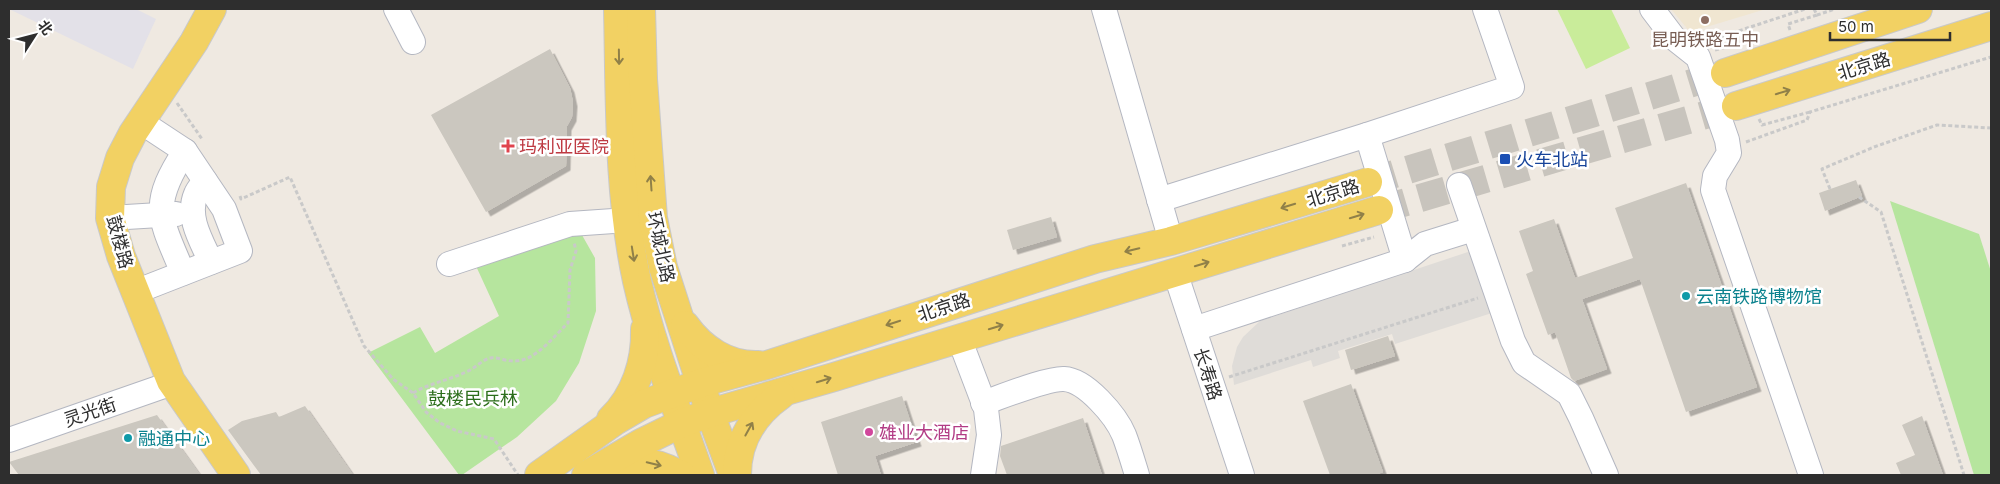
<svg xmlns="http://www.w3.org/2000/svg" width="2000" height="484" font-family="Inter,'Noto Sans SC',sans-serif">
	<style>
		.industrial { fill: #e3e1e8 }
		.education { fill: #f0e6d1 }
		.green { fill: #b6e59e }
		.pitch { fill: #c9ec9a }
		.plaza { fill: #dfdcd8 }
		.building { fill: #cbc7bf; filter: url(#shadow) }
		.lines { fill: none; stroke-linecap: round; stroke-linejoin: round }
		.major-tunnel { stroke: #c8c4bd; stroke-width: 28; stroke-dasharray: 28 14; stroke-linecap: butt }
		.minor-casing { stroke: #b4b7c1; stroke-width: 26 }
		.major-casing { stroke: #c9c9c9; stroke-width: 30 }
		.path { stroke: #c9c9c9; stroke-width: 3; stroke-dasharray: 4 2.5; stroke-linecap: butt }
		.minor { stroke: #fff; stroke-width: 24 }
		.major { stroke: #f2d163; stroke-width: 28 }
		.oneway { stroke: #908048 }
		.education-dot { fill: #8d6e63; stroke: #fff; stroke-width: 2 }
		.health-dot { fill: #e0444e; stroke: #fff; stroke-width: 2 }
		.transit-dot { fill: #1a4fb4; stroke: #fff; stroke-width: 2 }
		.culture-dot { fill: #0f9aa8; stroke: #fff; stroke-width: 2 }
		.hotel-dot { fill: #d1479c; stroke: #fff; stroke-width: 2 }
		.labels { text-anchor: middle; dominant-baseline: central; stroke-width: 5; stroke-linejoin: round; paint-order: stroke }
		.education-label { font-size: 18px; fill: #785e54; stroke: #fff }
		.street-label { font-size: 18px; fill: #2e2e2e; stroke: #fff }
		.health-label { font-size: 18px; fill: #be3a42; stroke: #fff; text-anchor: start }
		.transit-label { font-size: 18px; fill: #164399; stroke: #fff; text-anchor: start }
		.culture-label { font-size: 18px; fill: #0d838f; stroke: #fff; text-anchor: start }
		.park-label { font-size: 18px; fill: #2c6e1b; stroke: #fff }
		.hotel-label { font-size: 18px; fill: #b23c85; stroke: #fff; text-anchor: start }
	</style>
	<defs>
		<filter id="shadow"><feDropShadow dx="4.5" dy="4.5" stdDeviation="0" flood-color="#0004"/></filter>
	</defs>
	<rect width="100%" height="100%" fill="#efe9e1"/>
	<polygon class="industrial" points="9,9 136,9 156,19 133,69"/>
	<polygon class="education" points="1671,9 1766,9 1690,32"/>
	<g class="green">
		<polygon points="1890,201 1979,234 1991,272 1991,475 1974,475"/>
		<polygon points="578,228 595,258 596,311 579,363 556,401 517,437 462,475 459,475 368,353 420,327 435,353 499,316 476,266"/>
	</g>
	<polygon class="pitch" points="1557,9 1611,9 1630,48 1586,69"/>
	<polygon class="plaza" points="1474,250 1495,312 1395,344 1392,334 1338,351 1340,358 1313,367 1311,360 1234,385 1232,366 1237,347 1243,337 1260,321"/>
	<g class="building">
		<polygon points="550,49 570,88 573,102 572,117 567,126 566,166 486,212 431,115"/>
		<polygon points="1856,180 1862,196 1825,211 1819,193"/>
		<polygon points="1686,183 1757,387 1686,412 1640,279 1582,299 1607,369 1574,381 1571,378 1555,332 1548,335 1526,274 1533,271 1519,231 1554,219 1575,278 1633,258 1615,208"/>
		<polygon points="1051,217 1057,237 1013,250 1007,230"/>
		<polygon points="1388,336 1395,356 1351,370 1345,350"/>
		<polygon points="1351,384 1383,472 1375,475 1330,475 1303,401"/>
		<polygon points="902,396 917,442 875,456 881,475 838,475 821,422"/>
		<polygon points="305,406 353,475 261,475 228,430 242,421 276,412 279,417"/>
		<polygon points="157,415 200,475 19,475 9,462"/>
		<polygon points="1922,416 1943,475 1901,475 1896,463 1915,455 1902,425"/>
		<polygon points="1083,418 1102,475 1007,475 1000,456 1001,446"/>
	</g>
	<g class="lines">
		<g class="major-tunnel">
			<polyline points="1368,182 1725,73"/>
			<polyline points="1379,210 1736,106"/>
		</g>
		<g class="minor-casing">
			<g id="minor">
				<polyline points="396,9 413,42"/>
				<polyline points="1104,9 1171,241"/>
				<polyline points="1652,9 1674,38 1698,57 1727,140 1729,153 1715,176 1713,190 1811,475"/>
				<polyline points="1367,135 1405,260"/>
				<path d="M205,181C202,185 198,189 196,194C186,217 202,242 211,262"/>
				<polyline points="1459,185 1513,341 1524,363 1569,394 1581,418 1606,475"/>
				<polyline points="1159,200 1367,135 1512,87 1485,9"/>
				<polyline points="110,218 176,214"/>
				<polyline points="449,264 570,224 628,220"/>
				<polyline points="1175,272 1242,475"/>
				<path d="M183,273C160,218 149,206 185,151"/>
				<polyline points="135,292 240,251 224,209 185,151 141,122"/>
				<polyline points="1194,329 1405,260 1425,244 1473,229"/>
				<polyline points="959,338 986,409 989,435 983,475"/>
				<path d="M983,403C1001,397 1048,378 1064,379C1086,380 1116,416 1124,435C1129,448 1133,462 1137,475"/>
				<polyline points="9,440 161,387 171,381"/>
			</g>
		</g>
		<g class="major-casing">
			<g id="major">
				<polyline points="212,9 194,42 133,133 120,158 111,187 110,218 121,256 171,381 236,475"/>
				<path d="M618,9C620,97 618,194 637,281C652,348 678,411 700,475"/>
				<polyline points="641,9 643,79 653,218 663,267 710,413 733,475"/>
				<polyline points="1725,73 1918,9"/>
				<polyline points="1736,106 1991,26"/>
				<path d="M685,325C702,349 728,366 758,365"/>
				<path d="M611,419C635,396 646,362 645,329"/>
				<path d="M608,466C634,458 658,462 681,475"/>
				<polyline points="539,475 615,421 644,404 701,383 767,365 1095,259 1171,241 1368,182"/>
				<polyline points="586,475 641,443 682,423 710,413 834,377 1379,210"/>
				<path d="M737,475C737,441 754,414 781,395"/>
			</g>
		</g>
		<g class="path">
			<polyline points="1814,9 1817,15 1835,9"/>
			<polyline points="1790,30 1788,24 1817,15"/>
			<polyline points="1708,41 1805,9"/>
			<polyline points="1715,50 1745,42"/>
			<polyline points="177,103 202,139"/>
			<polyline points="1759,119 1762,125 1810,112"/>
			<polyline points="1746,142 1807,120 1810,112 1991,57"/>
			<polyline points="1830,189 1822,169 1874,147 1937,125 1991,128"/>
			<polyline points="240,196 241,199 290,177 364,346 393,379 413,393 426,412 440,423 457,431 494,439 518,475"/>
			<polyline points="1859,197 1881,212 1964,475"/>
			<polyline points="1342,246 1374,237"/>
			<polyline points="1229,377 1478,298"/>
			<path d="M413,393C432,382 451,380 470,370C476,367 484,359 490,358C497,357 506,361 513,361C535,362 553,337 568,323L570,270L576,251L574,242"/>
		</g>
		<use href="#minor" class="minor"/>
		<use href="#major" class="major"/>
	</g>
	<defs><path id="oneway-shaft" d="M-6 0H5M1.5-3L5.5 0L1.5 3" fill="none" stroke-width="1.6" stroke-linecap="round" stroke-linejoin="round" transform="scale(1.25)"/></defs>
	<g class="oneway">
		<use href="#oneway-shaft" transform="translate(619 57) rotate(89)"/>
		<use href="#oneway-shaft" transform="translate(1783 92) rotate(-17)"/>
		<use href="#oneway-shaft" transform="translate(651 183) rotate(-94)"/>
		<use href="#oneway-shaft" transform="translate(1288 206) rotate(163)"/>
		<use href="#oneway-shaft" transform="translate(1357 216) rotate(-17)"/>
		<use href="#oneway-shaft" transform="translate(1132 250) rotate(167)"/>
		<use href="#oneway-shaft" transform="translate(633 254) rotate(81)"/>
		<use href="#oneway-shaft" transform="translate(1202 264) rotate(-17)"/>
		<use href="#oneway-shaft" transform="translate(893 323) rotate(162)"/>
		<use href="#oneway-shaft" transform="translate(996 327) rotate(-17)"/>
		<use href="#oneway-shaft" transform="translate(824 380) rotate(-17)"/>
		<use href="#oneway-shaft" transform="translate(749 429) rotate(-61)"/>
		<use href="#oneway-shaft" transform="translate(654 464) rotate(14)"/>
	</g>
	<circle class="education-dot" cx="1705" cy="20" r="5"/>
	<path class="health-dot" d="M505.5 138.5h5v5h5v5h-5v5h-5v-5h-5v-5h5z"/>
	<rect class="transit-dot" x="1499" y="153" width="12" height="12" rx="2.5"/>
	<g class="culture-dot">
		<circle cx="1686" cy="296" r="5"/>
		<circle cx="128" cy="438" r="5"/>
	</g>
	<circle class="hotel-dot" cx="869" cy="432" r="5"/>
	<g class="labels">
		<g class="education-label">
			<text x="1705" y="39">昆明铁路五中</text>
		</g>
		<g class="street-label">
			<text transform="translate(1864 66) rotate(-17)">北京路</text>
			<text transform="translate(1333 193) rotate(-17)">北京路</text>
			<text transform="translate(120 242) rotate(75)">鼓楼路</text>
			<text transform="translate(661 247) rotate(78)">环城北路</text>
			<text transform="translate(944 307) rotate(-18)">北京路</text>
			<text transform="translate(1208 374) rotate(72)">长寿路</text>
			<text transform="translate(90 412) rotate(-19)">灵光街</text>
		</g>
		<g class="health-label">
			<text x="519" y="146">玛利亚医院</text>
		</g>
		<g class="transit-label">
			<text x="1516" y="159">火车北站</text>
		</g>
		<g class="culture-label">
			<text x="1696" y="296">云南铁路博物馆</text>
			<text x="138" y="438">融通中心</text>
		</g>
		<g class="park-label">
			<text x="473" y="398">鼓楼民兵林</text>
		</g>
		<g class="hotel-label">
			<text x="879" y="432">雄业大酒店</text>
		</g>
	</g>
	<rect width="2000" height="484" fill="none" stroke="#2e2e2e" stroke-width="20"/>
	<g transform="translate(35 35) rotate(54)" stroke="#ffffff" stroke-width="4" paint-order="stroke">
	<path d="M0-4L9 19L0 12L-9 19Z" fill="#2e2e2e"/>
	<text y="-8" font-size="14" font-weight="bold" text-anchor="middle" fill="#2e2e2e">北</text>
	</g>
	<path d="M1830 32v8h120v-8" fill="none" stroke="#2e2e2e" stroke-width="2.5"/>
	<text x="1838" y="32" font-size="15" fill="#2e2e2e" stroke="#ffffff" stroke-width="4" paint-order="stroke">50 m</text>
</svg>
